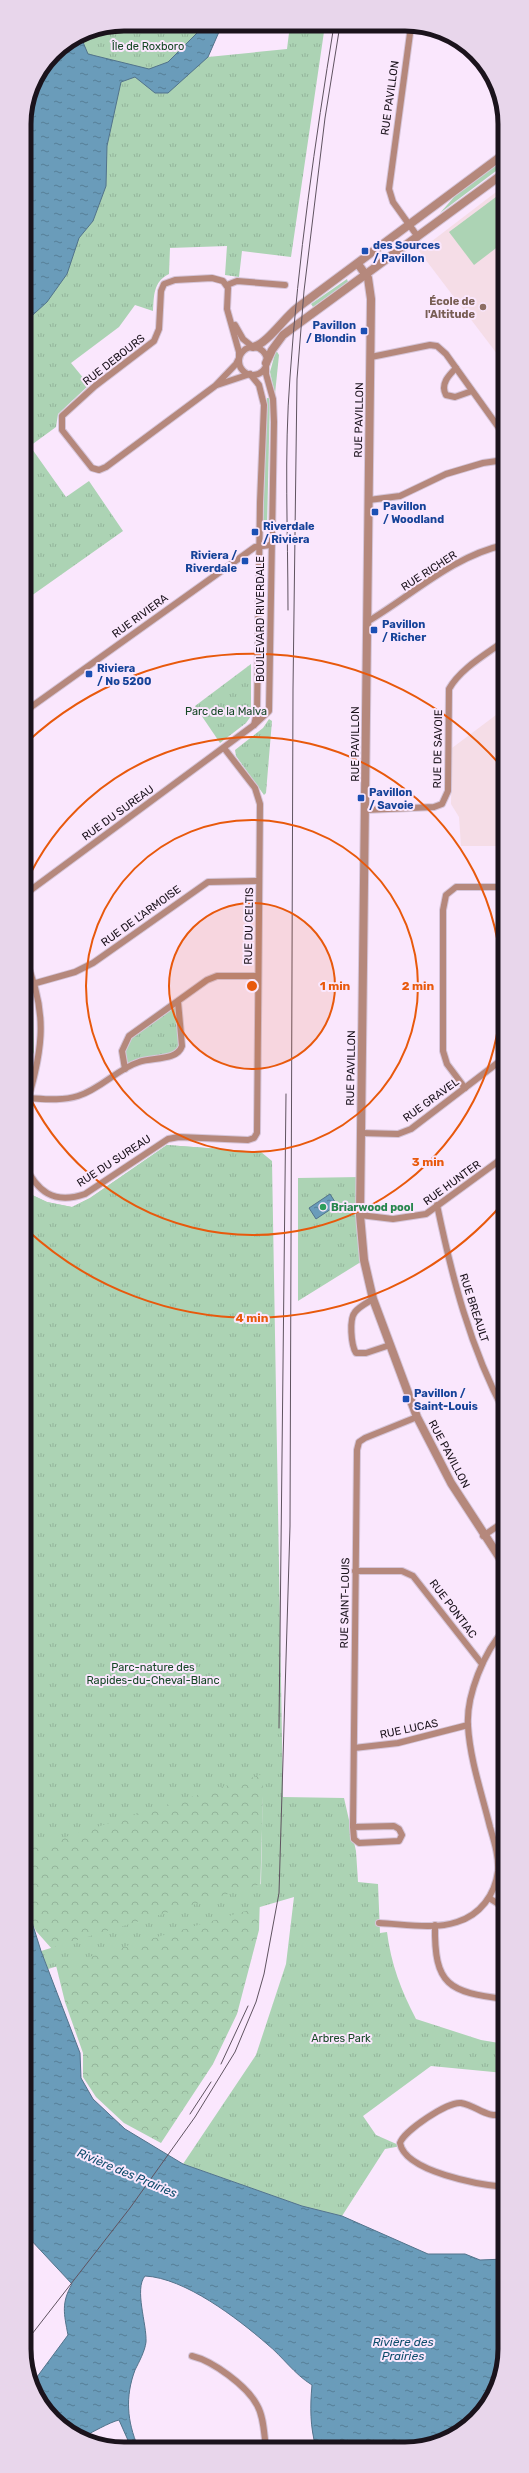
<svg xmlns="http://www.w3.org/2000/svg" width="529" height="2473" font-family="Rubik,sans-serif">
	<style>
		.education { fill: #f5dde7 }
		.grass { fill: #acd3b4 }
		.forest { fill: url(#forest-crowns) }
		.park { fill: url(#park-tufts) }
		.water { fill: url(#water-ripples); stroke: #52738b }
		.lines { fill: none; stroke-linecap: round; stroke-linejoin: round }
		.minor-casing { stroke: #d6c5d9; stroke-width: 8 }
		.tertiary-casing { stroke: #d6c5d9; stroke-width: 10 }
		.minor { stroke: #b5887c; stroke-width: 6 }
		.tertiary { stroke: #b5887c; stroke-width: 8 }
		.tram { stroke: #5f5360; stroke-width: 1 }
		.ring { fill: none; stroke: #e8590c; stroke-width: 2 }
		.transit-dot { fill: #1a4fb4; stroke: #fae7fd; stroke-width: 1.5 }
		.education-dot { fill: #8d6e63; stroke: #fae7fd; stroke-width: 1.5 }
		.leisure-dot { fill: #2e9e5b; stroke: #fae7fd; stroke-width: 1.5 }
		.labels { text-anchor: middle; dominant-baseline: central; stroke-width: 4; stroke-linejoin: round; paint-order: stroke }
		.park-label { font-size: 11px; fill: #154725; stroke: #fae7fd }
		.street-label { font-size: 11px; fill: #1b131c; stroke: #fae7fd }
		.transit-label { font-size: 11px; font-weight: bold; fill: #164399; stroke: #fae7fd; text-anchor: start }
		.education-label { font-size: 11px; font-weight: bold; fill: #785e54; stroke: #fae7fd; text-anchor: end }
		.leisure-label { font-size: 11px; font-weight: bold; fill: #27864d; stroke: #fae7fd; text-anchor: start }
		.water-label { font-size: 12px; font-style: italic; fill: #0c4c6b; stroke: #fae7fd }
		.rim { fill: none; stroke: #1b131c; stroke-width: 5 }
		.centre { fill: #e8590c; stroke: #fae7fd; stroke-width: 2 }
		.ring-label { font-size: 12px; text-anchor: middle; font-weight: bold; fill: #e8590c; stroke: #fae7fd; stroke-width: 4; stroke-linejoin: round; paint-order: stroke }
	</style>
	<defs>
		<pattern id="forest-crowns" width="20" height="18" patternUnits="userSpaceOnUse"><rect width="20" height="18" fill="#acd3b4"/><path d="M2 6a3 3 0 1 1 6 0M12 15a3 3 0 1 1 6 0" fill="none" stroke="#93b49a"/></pattern>
		<pattern id="park-tufts" width="24" height="20" patternUnits="userSpaceOnUse"><rect width="24" height="20" fill="#acd3b4"/><path d="M3 7l-1-3M5 7V3M7 7l1-3M15 17l-1-3M17 17v-4M19 17l1-3" fill="none" stroke="#93b49a"/></pattern>
		<pattern id="water-ripples" width="26" height="14" patternUnits="userSpaceOnUse"><rect width="26" height="14" fill="#6a9cba"/><path d="M2 4q2-2 4 0t4 0M15 11q2-2 4 0t4 0" fill="none" stroke="#567e96"/></pattern>
	</defs>
	<rect width="100%" height="100%" fill="#fae7fd"/>
	<g class="education">
		<polygon points="504,186 504,363 419,251"/>
		<polygon points="504,709 504,846 461,846 459,817 451,804 452,748"/>
	</g>
	<g class="grass">
		<polygon points="504,159 504,165 440,213 455,196"/>
		<polygon points="504,191 504,242 474,265 449,232"/>
		<polygon points="347,279 348,282 313,307 311,304"/>
		<polygon points="276,350 279,355 275,394 270,372"/>
		<polygon points="267,398 270,398 267,527 263,527"/>
	</g>
	<polygon class="forest" points="167,1145 261,1152 268,1628 259,1930 237,2014 213,2064 161,2143 124,2123 96,2097 83,2077 83,2053 65,2002 52,1949 36,1931 25,1908 25,1184 28,1193 47,1202 72,1207 90,1198"/>
	<g class="park">
		<path d="M124,24L211,25L193,53L208,57L287,49L290,25H325L291,257L242,251L239,277L225,275L227,246L170,248L169,274C153,282 154,296 153,311L135,305L119,327L71,363L89,385L58,414L56,427L30,446L66,497L89,481L123,531L24,601V214L46,177L59,50L86,32Z"/>
		<polygon points="251,664 251,716 246,723 220,743 195,706"/>
		<polygon points="269,719 272,721 266,793 264,795 236,756 235,750 263,728"/>
		<polygon points="24,985 33,1005 34,1052 24,1075"/>
		<polygon points="178,1002 180,1052 150,1058 125,1069 124,1042"/>
		<path d="M167,1145L261,1152L272,1161L283,1797L344,1798L356,1851L358,1882L378,1884L380,1933L387,1932C391,1964 401,1990 416,2019L481,2040L505,2044L504,2073L431,2066L363,2116L376,2135L401,2146L385,2149L342,2216L302,2206L183,2164L256,2055L286,1964L294,1897L48,1969L41,1951L261,1884L263,1774L25,1850V1184L28,1193L47,1202L72,1207L90,1198Z"/>
		<polygon points="361,1177 364,1260 298,1301 298,1178"/>
	</g>
	<g class="water">
		<polygon points="205,25 222,25 208,57 168,93 155,93 135,77 121,82 107,146 106,186 93,221 79,238 67,274 47,302 24,323 24,118 32,86 54,53 80,35 88,54 149,69 168,62"/>
		<polygon points="330,1194 337,1205 316,1219 309,1208"/>
		<path d="M25,1900L41,1951L80,2053L81,2078L93,2099L125,2129L183,2164L302,2206L342,2216L428,2254H465L480,2260L505,2259C505,2321 518,2389 461,2430C449,2439 432,2447 417,2448C384,2452 349,2448 316,2448C310,2426 310,2407 312,2385C294,2374 283,2357 267,2344C237,2318 185,2278 145,2276C134,2289 147,2324 146,2342C145,2351 139,2362 135,2370C125,2397 127,2421 138,2447H131L119,2420C110,2422 91,2433 81,2438C54,2428 45,2405 34,2381L68,2335C64,2314 61,2303 72,2284L29,2238L25,2240Z"/>
	</g>
	<g class="lines">
		<g class="minor-casing">
			<g id="minor">
				<polyline points="411,26 389,189 393,202 418,237"/>
				<polygon points="212,278 223,281 228,288 227,309 239,352 239,358 236,364 215,386 106,467 99,470 92,468 62,430 62,416 95,386 154,341 159,329 161,291 164,284 175,280"/>
				<polyline points="227,285 237,281 285,285"/>
				<polyline points="235,325 243,339 253,347"/>
				<circle cx="253" cy="361" r="14"/>
				<polyline points="371,357 430,345 437,346 446,354 504,435"/>
				<path d="M456,368C449,375 440,384 446,395L455,397L472,391"/>
				<polyline points="250,374 259,385 264,405 260,502 257,713 254,725"/>
				<polyline points="217,385 250,374"/>
				<polyline points="369,500 400,496 446,474 483,463 504,460"/>
				<path d="M367,622C411,596 453,556 504,545"/>
				<polyline points="24,712 255,547 270,545"/>
				<path d="M365,810L434,807L442,804L448,791L449,689C460,669 485,655 504,641"/>
				<polyline points="24,895 254,725 269,711 274,422 273,399 266,374 266,363"/>
				<path d="M24,957C51,1017 41,1054 24,1114"/>
				<polyline points="36,983 75,972 93,963 208,882 259,881"/>
				<polyline points="125,1069 122,1051 129,1036 207,980 217,976 258,976"/>
				<polyline points="465,1088 447,1064 443,1051 443,910 446,895 456,887 504,887"/>
				<path d="M29,1098C45,1099 62,1101 78,1096C101,1089 117,1069 139,1062C153,1057 177,1061 182,1046L178,1002"/>
				<polyline points="361,1133 398,1134 411,1129 504,1058"/>
				<path d="M24,1164C37,1191 53,1205 85,1194L168,1139L179,1137L248,1140L254,1138L257,1133L260,804L255,788L224,748"/>
				<path d="M437,1205C452,1277 470,1348 505,1413"/>
				<polyline points="360,1215 393,1219 426,1214 504,1157"/>
				<path d="M373,1299C367,1303 360,1306 355,1312C349,1319 351,1345 356,1353H366L390,1345"/>
				<polyline points="483,1536 505,1521"/>
				<polyline points="355,1571 402,1571 413,1576 482,1664"/>
				<polyline points="354,1748 398,1743 468,1725"/>
				<polyline points="353,1827 394,1826 399,1829 402,1835 399,1841 359,1843 354,1839 353,1827 357,1450 359,1442 365,1438 417,1417"/>
				<polyline points="489,1898 505,1908"/>
				<path d="M379,1923C403,1924 433,1930 457,1922C480,1915 495,1895 498,1871C499,1856 494,1841 490,1827C482,1794 470,1760 468,1726C466,1696 484,1651 505,1629"/>
				<path d="M435,1925C434,1986 449,1992 505,1999"/>
				<path d="M505,2114C486,2119 478,2106 461,2103C448,2101 404,2131 400,2143C405,2172 481,2185 505,2187"/>
				<path d="M192,2356C213,2361 247,2386 257,2405C264,2417 264,2434 266,2448"/>
			</g>
		</g>
		<g class="tertiary-casing">
			<g id="tertiary">
				<polyline points="358,264 368,278 371,299 360,1215 364,1260 373,1299 417,1417 451,1483 505,1566"/>
				<path d="M253,347C267,344 284,318 297,308L504,154"/>
				<polyline points="266,363 272,350 283,335 504,173"/>
			</g>
		</g>
		<use href="#minor" class="minor"/>
		<use href="#tertiary" class="tertiary"/>
		<g class="tram">
			<path d="M288,610C288,532 284,454 290,377C298,259 315,142 334,25"/>
			<polyline points="279,1728 286,1094"/>
			<polyline points="221,2064 248,2006"/>
			<polyline points="190,2114 211,2082"/>
			<polyline points="25,2343 130,2208 195,2117 235,2052 256,2002 264,1974 279,1893 290,1526 293,689 297,379 304,291 325,118 340,25"/>
		</g>
	</g>
	<circle cx="252" cy="986" r="83" fill="#e8590c" fill-opacity=".12"/>
	<g class="ring">
		<circle cx="252" cy="986" r="83"/>
		<circle cx="252" cy="986" r="166"/>
		<path d="M25 885A249 249 0 1 1 25 1087"/>
		<path d="M504 1202A332 332 0 0 1 26 1229M26 743A332 332 0 0 1 503 768"/>
	</g>
	<g class="transit-dot">
		<rect x="361" y="247" width="8" height="8" rx="2"/>
		<rect x="360" y="327" width="8" height="8" rx="2"/>
		<rect x="371" y="508" width="8" height="8" rx="2"/>
		<rect x="251" y="528" width="8" height="8" rx="2"/>
		<rect x="241" y="557" width="8" height="8" rx="2"/>
		<rect x="370" y="626" width="8" height="8" rx="2"/>
		<rect x="85" y="670" width="8" height="8" rx="2"/>
		<rect x="357" y="794" width="8" height="8" rx="2"/>
		<rect x="402" y="1395" width="8" height="8" rx="2"/>
	</g>
	<circle class="education-dot" cx="483" cy="307" r="4"/>
	<circle class="leisure-dot" cx="323" cy="1207" r="4"/>
	<g class="labels">
		<g class="park-label">
			<text x="148" y="46">Île de Roxboro</text>
			<text x="226" y="711">Parc de la Malva</text>
			<text x="153" y="1667">Parc-nature des<tspan x="153" dy="13">Rapides-du-Cheval-Blanc</tspan></text>
			<text x="341" y="2038">Arbres Park</text>
		</g>
		<g class="street-label">
			<text transform="translate(390 98) rotate(-82)">RUE PAVILLON</text>
			<text transform="translate(114 360) rotate(-38)">RUE DEBOURS</text>
			<text transform="translate(359 420) rotate(-89)">RUE PAVILLON</text>
			<text transform="translate(429 571) rotate(-33)">RUE RICHER</text>
			<text transform="translate(140 616) rotate(-36)">RUE RIVIERA</text>
			<text transform="translate(260 619) rotate(-90)">BOULEVARD RIVERDALE</text>
			<text transform="translate(355 744) rotate(-90)">RUE PAVILLON</text>
			<text transform="translate(438 749) rotate(-89)">RUE DE SAVOIE</text>
			<text transform="translate(118 813) rotate(-36)">RUE DU SUREAU</text>
			<text transform="translate(141 916) rotate(-36)">RUE DE L'ARMOISE</text>
			<text transform="translate(249 926) rotate(-89)">RUE DU CELTIS</text>
			<text transform="translate(351 1068) rotate(-89)">RUE PAVILLON</text>
			<text transform="translate(431 1100) rotate(-36)">RUE GRAVEL</text>
			<text transform="translate(114 1161) rotate(-33)">RUE DU SUREAU</text>
			<text transform="translate(452 1183) rotate(-36)">RUE HUNTER</text>
			<text transform="translate(474 1308) rotate(72)">RUE BREAULT</text>
			<text transform="translate(449 1454) rotate(62)">RUE PAVILLON</text>
			<text transform="translate(345 1603) rotate(-89)">RUE SAINT-LOUIS</text>
			<text transform="translate(453 1609) rotate(53)">RUE PONTIAC</text>
			<text transform="translate(409 1729) rotate(-12)">RUE LUCAS</text>
		</g>
		<g class="transit-label">
			<text x="373" y="245">des Sources<tspan x="373" dy="13">/ Pavillon</tspan></text>
			<text x="356" y="325" text-anchor="end">Pavillon<tspan x="356" dy="13">/ Blondin</tspan></text>
			<text x="383" y="506">Pavillon<tspan x="383" dy="13">/ Woodland</tspan></text>
			<text x="263" y="526">Riverdale<tspan x="263" dy="13">/ Riviera</tspan></text>
			<text x="237" y="555" text-anchor="end">Riviera /<tspan x="237" dy="13">Riverdale</tspan></text>
			<text x="382" y="624">Pavillon<tspan x="382" dy="13">/ Richer</tspan></text>
			<text x="97" y="668">Riviera<tspan x="97" dy="13">/ No 5200</tspan></text>
			<text x="369" y="792">Pavillon<tspan x="369" dy="13">/ Savoie</tspan></text>
			<text x="414" y="1393">Pavillon /<tspan x="414" dy="13">Saint-Louis</tspan></text>
		</g>
		<g class="education-label">
			<text x="475" y="301">École de<tspan x="475" dy="13">l'Altitude</tspan></text>
		</g>
		<g class="leisure-label">
			<text x="331" y="1207">Briarwood pool</text>
		</g>
		<g class="water-label">
			<text transform="translate(127 2173) rotate(23)">Rivière des Prairies</text>
			<text x="403" y="2342">Rivière des<tspan x="403" dy="14">Prairies</tspan></text>
		</g>
	</g>
	<path d="M0 0H529V2473H0ZM124 31H405A93 93 0 0 1 498 124V2349A93 93 0 0 1 405 2442H124A93 93 0 0 1 31 2349V124A93 93 0 0 1 124 31Z" fill="#e8d6eb" fill-rule="evenodd"/>
	<path class="rim" d="M124 31H405A93 93 0 0 1 498 124V2349A93 93 0 0 1 405 2442H124A93 93 0 0 1 31 2349V124A93 93 0 0 1 124 31Z"/>
	<circle cx="252" cy="986" r="6" class="centre"/>
	<g class="ring-label">
		<text x="335" y="990">1 min</text>
		<text x="418" y="990">2 min</text>
		<text x="428" y="1166">3 min</text>
		<text x="252" y="1322">4 min</text>
	</g>
</svg>
